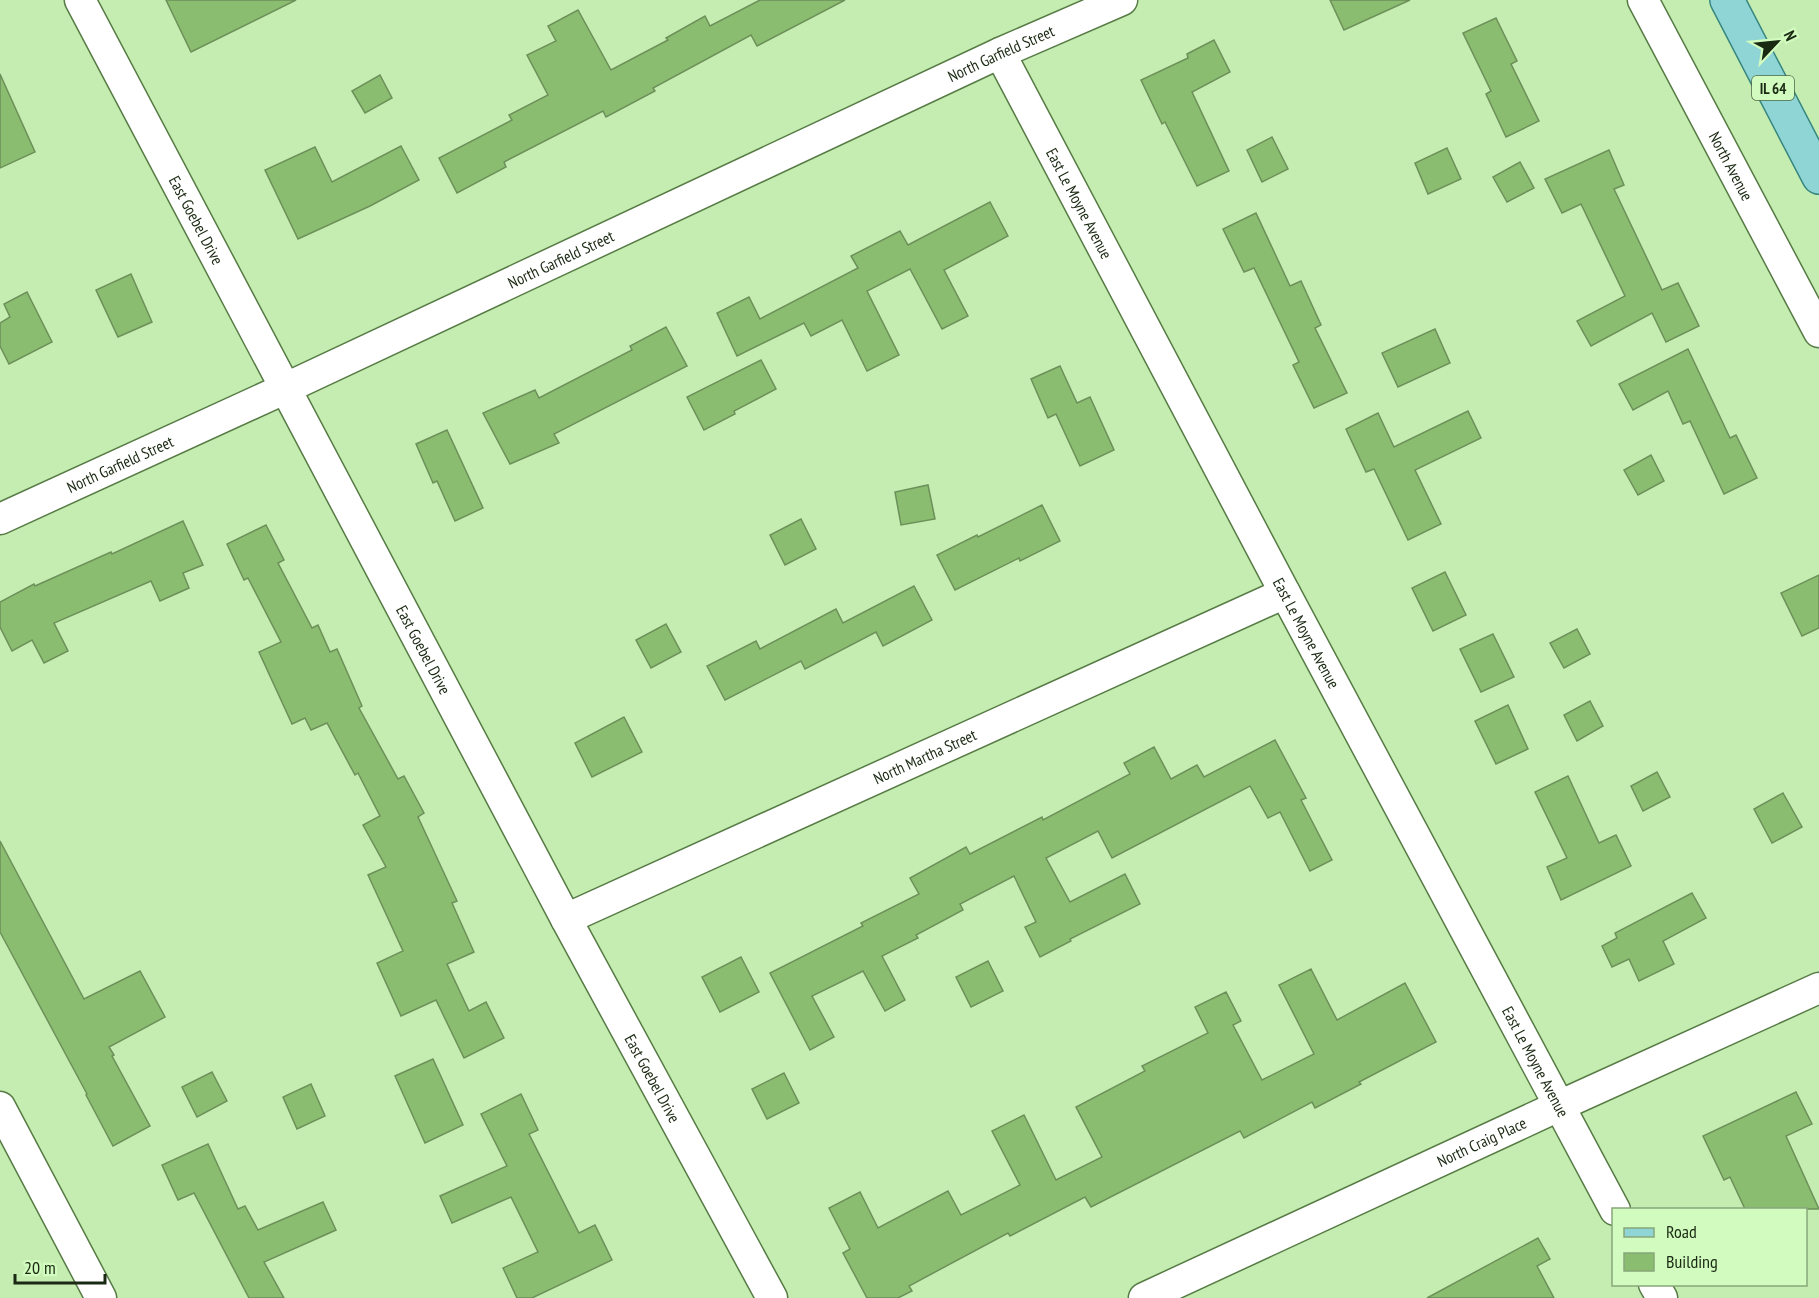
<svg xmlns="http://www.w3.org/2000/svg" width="1819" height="1298" font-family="'PT Sans Narrow',sans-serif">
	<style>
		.building { fill: #8bbd71; stroke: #6c9059; stroke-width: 1.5 }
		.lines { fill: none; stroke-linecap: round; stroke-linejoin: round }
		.street-casing { stroke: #577b45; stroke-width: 33 }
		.primary-casing { stroke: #37877f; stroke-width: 36 }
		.street { stroke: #fff; stroke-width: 30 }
		.primary { stroke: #90d5d6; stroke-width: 33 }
		.labels { text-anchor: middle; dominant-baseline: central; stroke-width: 4.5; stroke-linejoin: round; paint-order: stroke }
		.shield { fill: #d2fbbf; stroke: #516846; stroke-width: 1.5 }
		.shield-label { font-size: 15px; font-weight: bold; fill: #1a2912 }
		.street-label { font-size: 16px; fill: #1a2912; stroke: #d2fbbf }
	</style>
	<rect width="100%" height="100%" fill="#c5edb2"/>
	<g class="building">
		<polygon points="166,0 296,0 191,52"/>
		<polygon points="760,0 845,0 757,46 751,35 653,88 655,91 606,117 603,111 504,162 506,167 457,193 439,158 512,120 509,115 548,95 527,55 556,41 548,26 578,10 611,70 668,40 666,38 705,16 710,26"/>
		<polygon points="1330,0 1410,0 1344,30"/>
		<polygon points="1496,18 1517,61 1511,64 1539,121 1506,137 1486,94 1491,91 1463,33"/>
		<polygon points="1214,40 1230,72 1192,92 1229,171 1197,186 1165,122 1162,124 1141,80 1188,58 1187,54"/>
		<polygon points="0,74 35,152 0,168"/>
		<polygon points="380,75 392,98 365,113 352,91"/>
		<polygon points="1272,137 1288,169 1262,182 1247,150"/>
		<polygon points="401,146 419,180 370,206 298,239 265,170 315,147 332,182"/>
		<polygon points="1447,148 1461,179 1428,194 1415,163"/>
		<polygon points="1609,150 1624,185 1614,189 1662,290 1678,283 1699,326 1666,342 1652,313 1591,346 1577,321 1625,296 1581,204 1562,213 1545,179"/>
		<polygon points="1520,162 1534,188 1507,202 1493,177"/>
		<polygon points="990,202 1008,236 944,270 968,316 942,329 910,269 867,291 899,355 867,371 842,320 811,336 804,323 737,356 717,313 749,297 760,319 858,268 851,256 900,231 908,245"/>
		<polygon points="1256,213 1290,286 1301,281 1321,325 1315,328 1347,393 1314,408 1293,365 1299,362 1254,268 1244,272 1223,229"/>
		<polygon points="131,274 152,322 118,337 96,290"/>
		<polygon points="27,292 52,342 9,364 0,346 0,323 10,317 4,304"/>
		<polygon points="666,327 687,366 554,434 559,443 510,464 483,413 535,390 539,398 632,350 630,346"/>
		<polygon points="1435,329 1450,363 1398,387 1382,353"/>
		<polygon points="1688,349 1730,438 1736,435 1757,478 1724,494 1690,421 1683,424 1668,391 1633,410 1619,384"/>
		<polygon points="761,360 776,389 734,411 735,414 704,430 687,397"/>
		<polygon points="1060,366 1077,403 1090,397 1114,450 1080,466 1056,414 1048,418 1031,379"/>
		<polygon points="1468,411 1481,438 1415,470 1441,524 1408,540 1374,469 1366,472 1346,429 1378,413 1394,447"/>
		<polygon points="447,430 483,508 455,521 437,481 433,483 416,444"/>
		<polygon points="1651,455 1664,481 1638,495 1624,470"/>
		<polygon points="928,485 935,519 901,525 895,492"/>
		<polygon points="1042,505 1060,541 1020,561 1019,558 955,590 937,555 977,535 978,537"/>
		<polygon points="801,519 816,549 785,565 770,535"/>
		<polygon points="183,521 203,565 183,573 189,588 160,601 151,581 54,623 68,651 44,663 32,640 12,651 0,627 0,602 34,584 35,586 111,552 112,554"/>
		<polygon points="266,525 284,560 278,563 312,628 318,625 330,652 337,649 362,706 359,708 398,779 404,776 424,813 418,817 457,901 452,903 474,952 447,964 469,1011 486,1002 504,1038 464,1058 436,1000 401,1016 377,963 403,951 368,875 386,867 363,825 380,816 358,773 355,775 327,723 311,730 305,718 292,724 259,652 281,642 248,578 244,580 227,544"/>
		<polygon points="1445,572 1466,615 1433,631 1412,588"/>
		<polygon points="1819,575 1819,628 1802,636 1781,593"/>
		<polygon points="914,586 932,620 883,646 876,632 805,669 801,661 725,700 707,666 756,641 760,649 836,609 843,623"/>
		<polygon points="666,624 681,652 651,668 636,640"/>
		<polygon points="1577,629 1590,654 1564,668 1550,643"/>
		<polygon points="1493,634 1514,677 1481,692 1460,649"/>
		<polygon points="1590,701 1603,726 1577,741 1564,715"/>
		<polygon points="1508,705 1528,749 1496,764 1475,721"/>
		<polygon points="624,717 642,752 592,777 575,743"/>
		<polygon points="1275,740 1306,798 1301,800 1332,860 1310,871 1280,812 1268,818 1250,786 1112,858 1098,831 1046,858 1070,902 1125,874 1140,904 1070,939 1071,941 1040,957 1025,927 1036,922 1014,876 960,904 963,910 916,935 918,938 882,956 905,1000 885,1011 863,971 812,996 834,1037 810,1050 770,973 863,926 861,923 919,894 910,878 966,847 970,854 1042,817 1043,820 1130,774 1124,763 1154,747 1171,779 1197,765 1204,777"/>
		<polygon points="1657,772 1670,797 1643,811 1631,786"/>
		<polygon points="1568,776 1599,843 1616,835 1631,866 1561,900 1547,867 1567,858 1535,792"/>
		<polygon points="1783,793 1802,827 1772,843 1754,809"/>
		<polygon points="0,841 84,999 140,971 165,1017 109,1047 114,1055 112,1056 150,1126 113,1146 86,1095 87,1094 0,932"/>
		<polygon points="1692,893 1706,918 1663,941 1674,964 1639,981 1629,959 1612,967 1602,946 1617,938 1615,933"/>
		<polygon points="741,957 759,992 720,1012 702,977"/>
		<polygon points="988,961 1003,991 971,1007 956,977"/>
		<polygon points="1311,969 1337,1020 1405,983 1436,1042 1359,1082 1361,1084 1315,1108 1312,1102 1244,1138 1240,1131 1091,1207 1085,1197 1010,1236 1008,1233 909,1286 912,1291 898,1298 867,1298 843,1253 850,1249 829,1208 860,1192 878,1228 948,1191 961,1215 1020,1185 992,1131 1024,1115 1056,1180 1102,1157 1076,1107 1145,1071 1142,1066 1208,1033 1195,1007 1226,992 1241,1021 1233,1025 1262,1080 1314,1054 1279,985"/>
		<polygon points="433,1059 463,1125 425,1143 395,1076"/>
		<polygon points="212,1072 227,1101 197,1117 182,1087"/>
		<polygon points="784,1073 799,1103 767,1119 752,1089"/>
		<polygon points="311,1084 325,1116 297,1129 283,1097"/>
		<polygon points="1796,1092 1812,1124 1786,1136 1819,1209 1745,1209 1730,1177 1724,1180 1703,1136"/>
		<polygon points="521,1094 538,1130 529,1134 579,1233 595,1225 612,1260 532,1298 517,1298 503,1268 538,1252 511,1197 452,1223 440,1196 507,1166 481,1114"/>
		<polygon points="208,1144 238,1209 245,1206 258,1230 323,1202 336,1230 264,1262 284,1298 249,1298 194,1193 178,1200 162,1165"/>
		<polygon points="1538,1238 1550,1259 1537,1266 1554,1298 1427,1298"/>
	</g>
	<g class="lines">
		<g class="street-casing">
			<g id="street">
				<path id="s1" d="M80,0L566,919L772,1298"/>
				<path id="s2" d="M1643,0L1819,332"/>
				<path id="s3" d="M1000,53L1285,593L1615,1210"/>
				<path id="s4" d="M0,519L284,389L1000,53L1122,0"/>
				<path id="s5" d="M566,919L1285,593"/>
				<polyline points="0,1107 101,1298"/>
				<polyline points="1654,1284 1662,1298"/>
				<path id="s6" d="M1144,1298L1561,1105L1819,988"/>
			</g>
		</g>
		<g class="primary-casing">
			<polyline id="primary" points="1727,0 1819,177"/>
		</g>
		<use href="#street" class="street"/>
		<use href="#primary" class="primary"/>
	</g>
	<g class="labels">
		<rect class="shield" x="1752" y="76" width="42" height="24" rx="4.5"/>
		<g class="shield-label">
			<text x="1773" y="88">IL 64</text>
		</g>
		<g class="street-label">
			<text stroke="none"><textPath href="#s4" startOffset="1104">North Garfield Street</textPath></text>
			<text stroke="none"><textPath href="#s2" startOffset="188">North Avenue</textPath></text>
			<text stroke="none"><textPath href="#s3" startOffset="170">East Le Moyne Avenue</textPath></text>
			<text stroke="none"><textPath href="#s1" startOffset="249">East Goebel Drive</textPath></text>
			<text stroke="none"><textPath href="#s4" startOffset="618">North Garfield Street</textPath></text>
			<text stroke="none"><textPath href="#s4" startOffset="132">North Garfield Street</textPath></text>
			<text stroke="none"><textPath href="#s3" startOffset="656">East Le Moyne Avenue</textPath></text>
			<text stroke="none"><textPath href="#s1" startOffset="735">East Goebel Drive</textPath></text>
			<text stroke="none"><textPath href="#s5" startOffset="394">North Martha Street</textPath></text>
			<text stroke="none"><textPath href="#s3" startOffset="1142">East Le Moyne Avenue</textPath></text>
			<text stroke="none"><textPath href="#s1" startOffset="1221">East Goebel Drive</textPath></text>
			<text stroke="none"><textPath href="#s6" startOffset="372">North Craig Place</textPath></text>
		</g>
	</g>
	<rect x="1612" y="1208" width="195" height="78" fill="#d2fbbf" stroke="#88a77a" stroke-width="1.5"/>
	<rect x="1624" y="1228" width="30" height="9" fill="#90d5d6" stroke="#88a77a" stroke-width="1.5"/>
	<text x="1666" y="1238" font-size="18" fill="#1a2912">Road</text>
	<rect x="1624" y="1253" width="30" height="18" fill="#8bbd71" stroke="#88a77a" stroke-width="1.5"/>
	<text x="1666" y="1268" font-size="18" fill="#1a2912">Building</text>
	<g transform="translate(1777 42) rotate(64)" stroke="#d2fbbf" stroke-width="4.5" paint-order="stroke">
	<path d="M0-4.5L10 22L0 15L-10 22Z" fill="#1a2912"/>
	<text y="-9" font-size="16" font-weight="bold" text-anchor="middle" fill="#1a2912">N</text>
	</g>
	<path d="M15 1274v9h90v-9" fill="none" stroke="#1a2912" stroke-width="3"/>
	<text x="24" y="1274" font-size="18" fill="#1a2912" stroke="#d2fbbf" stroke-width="4.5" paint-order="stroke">20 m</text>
</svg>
